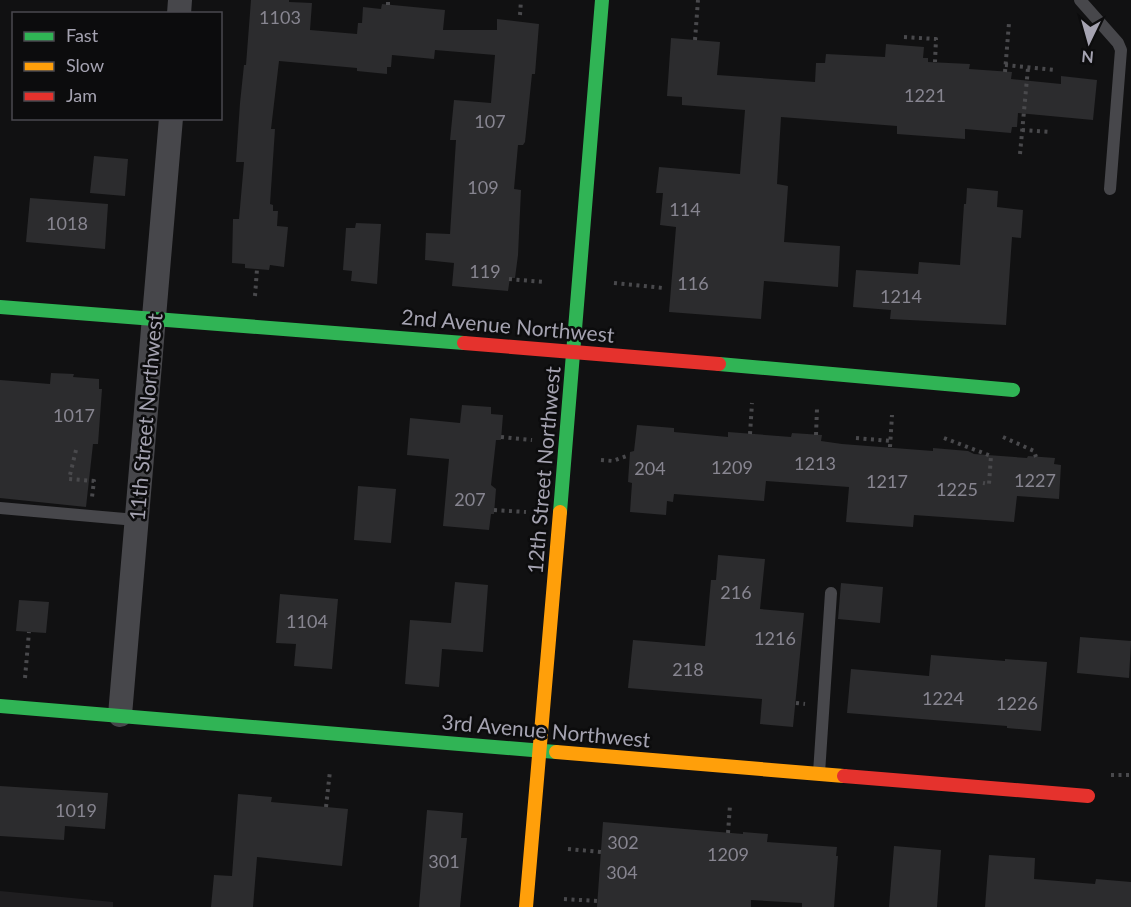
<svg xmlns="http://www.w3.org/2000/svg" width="1131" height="907" font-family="Lato,sans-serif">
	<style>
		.built { fill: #1f1e20 }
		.building { fill: #2c2c2e }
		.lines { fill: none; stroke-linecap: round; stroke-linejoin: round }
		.path { stroke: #49494c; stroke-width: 4; stroke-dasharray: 3 4.5; stroke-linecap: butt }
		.lane { stroke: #47474b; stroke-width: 12 }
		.street { stroke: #47474b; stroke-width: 24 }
		.fast { stroke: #30b455; stroke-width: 14 }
		.slow { stroke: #ff9f0a; stroke-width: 14 }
		.jam { stroke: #e5322d; stroke-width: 14 }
		.labels { text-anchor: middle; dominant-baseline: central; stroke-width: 5; stroke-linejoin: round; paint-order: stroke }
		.number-label { font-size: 18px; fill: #878590 }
		.street-label { font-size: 21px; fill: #a5a3b1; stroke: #0c0c0d }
	</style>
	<rect width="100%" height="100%" fill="#111112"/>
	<polygon class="built" points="0,891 113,902 113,907 0,907"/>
	<g class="building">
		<polygon points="251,0 289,0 289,2 312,3 310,30 357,34 358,23 362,23 363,7 381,9 382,4 445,10 443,30 497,30 497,19 539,24 535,74 532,74 525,142 523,145 518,145 514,189 521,190 518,255 515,278 510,278 508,291 452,286 454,263 425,260 426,233 450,234 456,140 450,140 454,100 491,103 495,55 435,50 434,59 392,55 391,67 387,67 387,74 357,71 357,68 279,61 271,129 275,129 270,204 273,205 273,211 278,211 277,226 288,227 284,267 270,265 269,270 245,268 245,264 232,263 233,219 239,219 244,162 236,162 240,103 244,65 246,65"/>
		<polygon points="671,38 720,42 717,75 815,82 816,63 825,63 826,54 885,57 886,44 924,47 923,58 928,58 928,62 970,64 969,69 1012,72 1011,79 1061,84 1061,76 1097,80 1093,120 1018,113 1017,127 1012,127 1011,133 965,129 965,139 897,134 897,126 781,117 777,184 788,186 784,242 840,246 838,287 764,281 761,319 669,312 676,227 660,225 663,193 656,193 659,167 740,174 745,110 682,105 682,97 667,96"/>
		<polygon points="94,156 128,159 125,196 90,193"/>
		<polygon points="967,188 998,191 997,207 1023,210 1021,238 1012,237 1006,325 890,319 891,310 853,307 856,270 918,274 919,262 960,265 964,204 966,204"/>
		<polygon points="30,198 108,204 105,249 26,242"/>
		<polygon points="356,223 381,224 377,284 351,281 352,271 343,270 346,228 355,228"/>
		<polygon points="51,373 74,374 73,377 99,379 99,389 102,389 98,444 93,444 86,507 0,498 0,380 50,384"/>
		<polygon points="462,405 491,407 491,414 503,415 501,440 496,440 491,485 496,489 494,514 491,514 489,530 443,526 449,459 407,455 410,418 460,423"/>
		<polygon points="637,425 674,428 674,432 728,437 728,432 791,437 792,433 822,435 821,441 842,444 933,451 933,448 968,451 974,454 1027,458 1028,456 1055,458 1054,464 1061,465 1059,499 1017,496 1014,522 914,515 913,527 846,522 849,487 766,481 764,501 674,494 673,502 667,501 666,515 630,512 632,483 628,482 630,452 634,451"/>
		<polygon points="358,486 396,489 391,543 354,540"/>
		<polygon points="718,555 765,559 760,609 804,613 793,727 760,724 762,699 628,688 633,640 705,646 711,580 716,580"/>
		<polygon points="455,582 488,585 483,652 442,649 439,687 405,684 410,620 451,623"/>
		<polygon points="841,583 883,587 880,623 838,619"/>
		<polygon points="280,594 338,599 332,669 294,666 296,644 276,643"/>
		<polygon points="19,600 49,602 46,633 16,631"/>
		<polygon points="1080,637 1131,641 1129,678 1077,673"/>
		<polygon points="931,655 1005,661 1005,659 1047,662 1041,731 1007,728 1007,726 847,713 851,669 929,676"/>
		<polygon points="0,786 108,793 105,829 65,826 64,840 0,836"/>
		<polygon points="238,794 272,797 271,802 348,809 342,866 257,857 253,907 211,907 214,875 232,876"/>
		<polygon points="427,810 463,813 461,838 467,838 460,907 419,907"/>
		<polygon points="603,822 743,834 743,832 768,834 767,842 837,847 836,856 838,856 834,907 802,907 802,903 751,900 751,907 597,907"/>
		<polygon points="894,846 941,850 937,907 889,907"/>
		<polygon points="989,855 1035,858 1034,879 1095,884 1096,879 1131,882 1131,907 985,907"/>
	</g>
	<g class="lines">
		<g class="path">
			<polyline points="388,5 388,0"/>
			<polyline points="520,15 521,0"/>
			<polyline points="904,37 936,39 935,62"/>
			<polyline points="695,40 698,0"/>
			<polyline points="1005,65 1055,70"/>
			<polyline points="1005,72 1009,23"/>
			<polyline points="1022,130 1050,132"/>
			<polyline points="1020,154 1028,68"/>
			<polyline points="509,279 544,282"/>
			<polyline points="614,283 663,288"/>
			<polyline points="255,296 257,269"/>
			<polyline points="750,434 752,403"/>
			<polyline points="816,435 817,409"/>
			<polyline points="501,437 532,440"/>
			<polyline points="1003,437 1034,451 1036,457"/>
			<polyline points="856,438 891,441"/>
			<polyline points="944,438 991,456 989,484 983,483"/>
			<polyline points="890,447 892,415"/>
			<polyline points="76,450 69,479 94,481 92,497"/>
			<polyline points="601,460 613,461 629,455"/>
			<polyline points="494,510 526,512"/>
			<polyline points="25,678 29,632"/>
			<polyline points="796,703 805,704"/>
			<polyline points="1111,775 1131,775"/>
			<polyline points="326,807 330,771"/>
			<polyline points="728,833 730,805"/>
			<polyline points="568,849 601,852"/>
			<polyline points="564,899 597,901"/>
		</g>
		<g class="lane">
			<polyline points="1080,0 1118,43 1121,50 1110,189"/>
			<polyline points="0,508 136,520"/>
			<polyline points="819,773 831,593"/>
		</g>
		<g class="street">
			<polyline points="179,14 180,0"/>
			<polyline points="120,715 171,118"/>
		</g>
		<g class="fast">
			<polyline points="0,307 464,343"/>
			<polyline points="719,364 1013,390"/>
			<polyline points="560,512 602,0"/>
			<polyline points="0,706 556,752"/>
		</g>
		<g class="slow">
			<polyline points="556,752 844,776"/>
			<polyline points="526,907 560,512"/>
		</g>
		<g class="jam">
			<polyline points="464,343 719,364"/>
			<polyline points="844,776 1088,796"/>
		</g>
	</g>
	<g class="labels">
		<g class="number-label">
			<text x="280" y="17">1103</text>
			<text x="925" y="95">1221</text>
			<text x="490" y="121">107</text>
			<text x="483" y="187">109</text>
			<text x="685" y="209">114</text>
			<text x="67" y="223">1018</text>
			<text x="485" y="271">119</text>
			<text x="693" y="283">116</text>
			<text x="901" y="296">1214</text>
			<text x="74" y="415">1017</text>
			<text x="815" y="463">1213</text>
			<text x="732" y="467">1209</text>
			<text x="650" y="468">204</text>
			<text x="1035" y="480">1227</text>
			<text x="887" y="481">1217</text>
			<text x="957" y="489">1225</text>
			<text x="470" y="499">207</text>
			<text x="736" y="592">216</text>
			<text x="307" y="621">1104</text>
			<text x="775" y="638">1216</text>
			<text x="688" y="669">218</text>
			<text x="943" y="698">1224</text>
			<text x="1017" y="703">1226</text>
			<text x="76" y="810">1019</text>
			<text x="623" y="842">302</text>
			<text x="728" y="854">1209</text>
			<text x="444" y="861">301</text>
			<text x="622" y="872">304</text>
		</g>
		<g class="street-label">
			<text transform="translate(508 325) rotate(5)">2nd Avenue Northwest</text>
			<text transform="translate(145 417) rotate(-85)">11th Street Northwest</text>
			<text transform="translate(543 470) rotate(-85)">12th Street Northwest</text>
			<text transform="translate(546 730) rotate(5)">3rd Avenue Northwest</text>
		</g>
	</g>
	<rect x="12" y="12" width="210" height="108" fill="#0c0c0d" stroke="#49484f" stroke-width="1.5"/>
	<rect x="24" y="32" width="30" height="9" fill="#30b455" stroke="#49484f" stroke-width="1.5"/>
	<text x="66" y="42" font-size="18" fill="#a5a3b1">Fast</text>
	<rect x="24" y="62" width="30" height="9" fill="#ff9f0a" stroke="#49484f" stroke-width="1.5"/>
	<text x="66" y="72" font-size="18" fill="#a5a3b1">Slow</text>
	<rect x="24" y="92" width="30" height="9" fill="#e5322d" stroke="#49484f" stroke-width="1.5"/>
	<text x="66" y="102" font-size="18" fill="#a5a3b1">Jam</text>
	<g transform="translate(1089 42) rotate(185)" stroke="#0c0c0d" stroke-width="4.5" paint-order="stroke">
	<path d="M0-4.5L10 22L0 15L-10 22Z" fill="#a5a3b1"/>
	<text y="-9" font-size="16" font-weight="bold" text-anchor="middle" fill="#a5a3b1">N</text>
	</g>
</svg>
